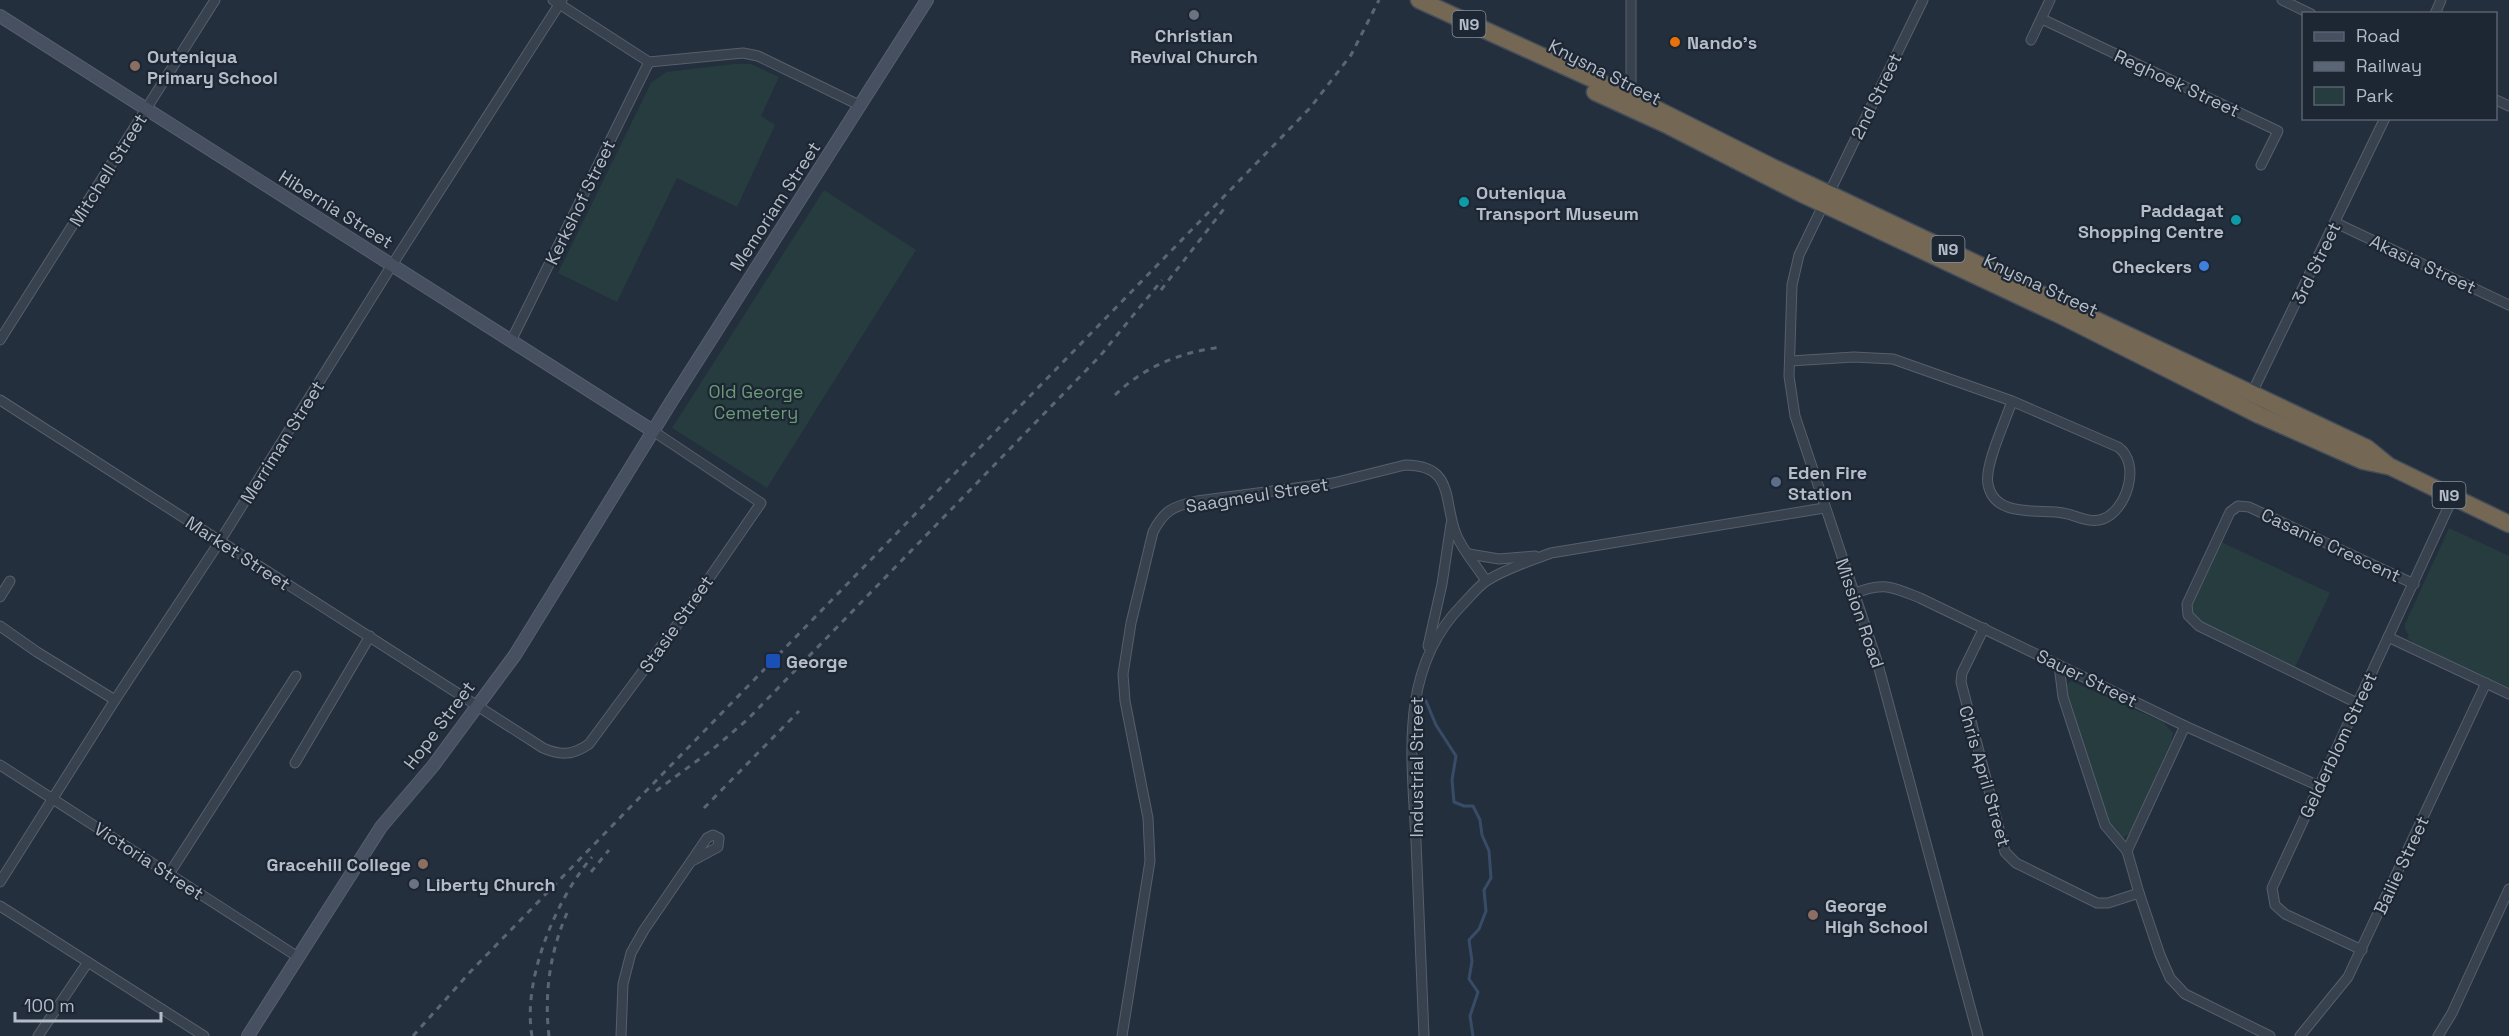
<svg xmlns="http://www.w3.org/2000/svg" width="2509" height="1036" font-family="'Space Grotesk',sans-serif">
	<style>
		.green { fill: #263c3f }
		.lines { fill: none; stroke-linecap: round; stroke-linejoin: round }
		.stream { stroke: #394c67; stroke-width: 3 }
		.street-casing { stroke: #565f6c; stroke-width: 11 }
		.secondary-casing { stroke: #565f6c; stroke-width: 14 }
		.highway-casing { stroke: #434c59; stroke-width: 19 }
		.street { stroke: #38414e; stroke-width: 9 }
		.secondary { stroke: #465061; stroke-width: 12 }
		.highway { stroke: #746855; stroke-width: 16 }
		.rail { stroke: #5a6575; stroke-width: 3; stroke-dasharray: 6 6; stroke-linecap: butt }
		.worship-dot { fill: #6b7280; stroke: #1d2633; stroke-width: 2 }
		.food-dot { fill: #e8710a; stroke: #1d2633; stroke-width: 2 }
		.education-dot { fill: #8d6e63; stroke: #1d2633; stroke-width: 2 }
		.culture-dot { fill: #0f9aa8; stroke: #1d2633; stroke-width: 2 }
		.shop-dot { fill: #3f7fe0; stroke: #1d2633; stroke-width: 2 }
		.service-dot { fill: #5c6f8a; stroke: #1d2633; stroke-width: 2 }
		.transit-dot { fill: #1a4fb4; stroke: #1d2633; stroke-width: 2 }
		.labels { text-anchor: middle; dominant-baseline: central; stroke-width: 4.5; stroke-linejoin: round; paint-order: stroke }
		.shield { fill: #1d2633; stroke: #878f9c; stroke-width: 1.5 }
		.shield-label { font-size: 16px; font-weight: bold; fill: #b4bcc9 }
		.poi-label { font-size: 18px; font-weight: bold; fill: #b4bcc9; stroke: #1d2633; text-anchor: start }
		.street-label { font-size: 18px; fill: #b4bcc9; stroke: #1d2633 }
		.park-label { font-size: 18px; fill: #6b9a76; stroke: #1d2633 }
	</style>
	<rect width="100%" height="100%" fill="#242f3e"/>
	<g class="green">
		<polygon points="734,64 751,64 779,77 761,116 775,125 737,207 677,178 617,302 558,273 651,83 666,72"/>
		<polygon points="824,190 916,250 767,488 672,428"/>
		<polygon points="2449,528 2509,556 2509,688 2418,646 2407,638 2409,636 2405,629 2405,624"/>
		<polygon points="2221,542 2330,593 2295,667 2197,620 2192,615 2192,603"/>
		<polygon points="2071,681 2163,722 2173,733 2171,742 2130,833 2123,838 2110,825 2066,693 2066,685"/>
	</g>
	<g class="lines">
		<polyline class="stream" points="1426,701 1436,725 1456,756 1452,780 1454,802 1464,806 1473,806 1480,820 1482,835 1489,851 1491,878 1484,890 1486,911 1479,929 1469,940 1472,961 1469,979 1478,992 1470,1016 1473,1036"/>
		<g class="street-casing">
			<g id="street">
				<polyline points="553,0 649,62 743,53 758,56 861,106"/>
				<polyline points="1631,0 1631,99"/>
				<polyline points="1923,0 1799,255 1792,285 1789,376 1795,416 1877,661 1978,1036"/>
				<polyline points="2282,0 2311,14"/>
				<polyline points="2435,14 2441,0"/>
				<polyline points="2042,19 2278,131 2261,165"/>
				<polyline points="2031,40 2050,0"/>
				<polyline points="2496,100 2509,106"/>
				<polyline points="2336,223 2509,305"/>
				<polyline points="0,340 215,0"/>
				<polyline points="511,341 649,62"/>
				<path d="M1790,361L1854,357L1893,359L2012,401L2118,447C2142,464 2126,511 2103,519C2089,524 2076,515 2063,513C2038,509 1994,518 1988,484C1984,466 2006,420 2012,401"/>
				<polyline points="2250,397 2385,118"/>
				<path d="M0,400L543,748C561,756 573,755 589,744L677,625L761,503L653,431"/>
				<polyline points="1469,554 1499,559 1535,556"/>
				<path d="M1853,594C1883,581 1892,587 1920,598L2185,726L2319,786"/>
				<polyline points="0,597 10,581"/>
				<polyline points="0,626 37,652 115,700"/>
				<polyline points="1984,628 1962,673 1961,682 2005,852 2016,863 2097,903 2108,903 2139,893"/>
				<polyline points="2388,637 2509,694"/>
				<polyline points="1428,646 1442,584 1451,524"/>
				<polyline points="2059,665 2063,697 2105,825 2127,851"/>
				<polyline points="2357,703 2199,626 2188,615 2187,604 2230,512 2238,506 2249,507 2414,584"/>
				<polyline points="2185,726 2127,851 2139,893 2160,955 2170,978 2185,994 2270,1036"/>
				<polyline points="295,763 370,636"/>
				<polyline points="0,765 298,957"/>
				<polyline points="169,874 296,676"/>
				<polyline points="0,882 115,700 220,541 392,265 562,0"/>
				<polyline points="0,906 204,1036"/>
				<polyline points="2362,950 2285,914 2275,905 2272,888 2453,497"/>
				<polyline points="38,1036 88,962"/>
				<polyline points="621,1036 623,984 631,953 644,930 707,838 713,835 719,838 718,847 694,860"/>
				<path d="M1122,1036L1150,861L1148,818L1125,701L1123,674L1131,623L1153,532C1164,510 1174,506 1197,501L1333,483L1405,465C1455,465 1443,501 1456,534C1462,550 1477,566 1486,581"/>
				<path d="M1424,1036C1421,971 1419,906 1416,841C1412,758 1398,670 1462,605C1470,597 1478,586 1488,580C1507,568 1530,561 1551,553L1824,508"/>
				<polyline points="2300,1036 2348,977 2486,683"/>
				<polyline points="2438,1036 2452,1013 2509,889"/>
			</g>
		</g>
		<g class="secondary-casing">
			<g id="secondary">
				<polyline points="0,16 653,431"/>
				<polyline points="248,1036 381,827 433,766 515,655 671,402 927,0"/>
			</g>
		</g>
		<g class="highway-casing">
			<g id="highway">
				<polyline points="1419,0 1632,97 1770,166 2367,448 2389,466 2509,524"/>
				<polyline points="1595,92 1665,124 1802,194 2064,317 2259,415 2363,461 2387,466"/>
			</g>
		</g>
		<use href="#street" class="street"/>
		<use href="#secondary" class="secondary"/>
		<use href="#highway" class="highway"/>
		<g class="rail">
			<polyline points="1161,290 1227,205"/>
			<path d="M1115,395C1145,366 1181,352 1222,347"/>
			<polyline points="656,791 713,749 748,719 1100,356 1162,280"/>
			<polyline points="704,808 799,711"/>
			<polyline points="591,872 609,850"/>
			<polyline points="413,1036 471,971 1310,108 1351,55 1379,0"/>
			<path d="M532,1036C522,980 556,899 592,857"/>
			<path d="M549,1036C544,994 550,952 567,913"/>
		</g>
	</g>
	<g class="worship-dot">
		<circle cx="1194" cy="15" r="6"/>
		<circle cx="414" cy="884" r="6"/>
	</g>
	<circle class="food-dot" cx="1675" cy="42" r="6"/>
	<g class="education-dot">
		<circle cx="135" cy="66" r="6"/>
		<circle cx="423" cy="864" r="6"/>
		<circle cx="1813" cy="915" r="6"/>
	</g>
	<g class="culture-dot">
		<circle cx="1464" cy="202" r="6"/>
		<circle cx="2236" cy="220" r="6"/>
	</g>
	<circle class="shop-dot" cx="2204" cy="266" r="6"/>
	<circle class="service-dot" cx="1776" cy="482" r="6"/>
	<rect class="transit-dot" x="765" y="653" width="16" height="16" rx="3"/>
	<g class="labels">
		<g class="shield">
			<rect x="1452.5" y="11" width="33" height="26" rx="4.5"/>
			<rect x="1931.5" y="236" width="33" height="26" rx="4.5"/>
			<rect x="2432.5" y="482" width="33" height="26" rx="4.5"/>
		</g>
		<g class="shield-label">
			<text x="1469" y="24">N9</text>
			<text x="1948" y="249">N9</text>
			<text x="2449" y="495">N9</text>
		</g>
		<g class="poi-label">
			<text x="1194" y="35" text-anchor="middle">Christian<tspan x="1194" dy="21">Revival Church</tspan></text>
			<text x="1687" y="42">Nando's</text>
			<text x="147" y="56">Outeniqua<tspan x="147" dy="21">Primary School</tspan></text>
			<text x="1476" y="192">Outeniqua<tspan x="1476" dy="21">Transport Museum</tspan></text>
			<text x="2224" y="210" text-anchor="end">Paddagat<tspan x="2224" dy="21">Shopping Centre</tspan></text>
			<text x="2192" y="266" text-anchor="end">Checkers</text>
			<text x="1788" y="472">Eden Fire<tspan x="1788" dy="21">Station</tspan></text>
			<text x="786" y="661">George</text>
			<text x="411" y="864" text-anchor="end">Gracehill College</text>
			<text x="426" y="884">Liberty Church</text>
			<text x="1825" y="905">George<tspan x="1825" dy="21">High School</tspan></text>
		</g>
		<g class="street-label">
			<text transform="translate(1605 72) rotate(27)">Knysna Street</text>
			<text transform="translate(2177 83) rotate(25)">Reghoek Street</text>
			<text transform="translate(1876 96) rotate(-64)">2nd Street</text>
			<text transform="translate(108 170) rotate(-58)">Mitchell Street</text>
			<text transform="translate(580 202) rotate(-64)">Kerkshof Street</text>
			<text transform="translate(775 206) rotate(-57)">Memoriam Street</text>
			<text transform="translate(336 209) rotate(32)">Hibernia Street</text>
			<text transform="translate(2316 263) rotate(-64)">3rd Street</text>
			<text transform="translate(2423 264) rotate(25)">Akasia Street</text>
			<text transform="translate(2041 285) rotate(25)">Knysna Street</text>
			<text transform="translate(282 442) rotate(-58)">Merriman Street</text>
			<text transform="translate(1257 495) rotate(-9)">Saagmeul Street</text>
			<text transform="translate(2331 545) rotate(25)">Casanie Crescent</text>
			<text transform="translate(238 553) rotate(33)">Market Street</text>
			<text transform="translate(1860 613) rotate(71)">Mission Road</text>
			<text transform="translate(676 624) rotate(-55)">Stasie Street</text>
			<text transform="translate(2087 678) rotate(26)">Sauer Street</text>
			<text transform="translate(439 725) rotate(-53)">Hope Street</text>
			<text transform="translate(2338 745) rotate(-65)">Gelderblom Street</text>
			<text transform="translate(1416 767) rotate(-90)">Industrial Street</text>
			<text transform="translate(1985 776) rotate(74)">Chris April Street</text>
			<text transform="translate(149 861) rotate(33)">Victoria Street</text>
			<text transform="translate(2401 865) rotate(-65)">Bailie Street</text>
		</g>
		<g class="park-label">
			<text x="756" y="391">Old George<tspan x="756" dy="21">Cemetery</tspan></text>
		</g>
	</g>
	<rect x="2302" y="12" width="195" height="108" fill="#1d2633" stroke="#59626f" stroke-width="1.5"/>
	<rect x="2314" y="32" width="30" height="9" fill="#465061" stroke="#59626f" stroke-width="1.5"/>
	<text x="2356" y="42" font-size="18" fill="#b4bcc9">Road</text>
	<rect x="2314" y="62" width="30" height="9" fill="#5a6575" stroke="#59626f" stroke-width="1.5"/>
	<text x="2356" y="72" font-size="18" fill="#b4bcc9">Railway</text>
	<rect x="2314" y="87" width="30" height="18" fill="#263c3f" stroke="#59626f" stroke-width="1.5"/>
	<text x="2356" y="102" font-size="18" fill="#b4bcc9">Park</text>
	<path d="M15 1012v9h146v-9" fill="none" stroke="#b4bcc9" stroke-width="3"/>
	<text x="24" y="1012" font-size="18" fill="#b4bcc9" stroke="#1d2633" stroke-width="4.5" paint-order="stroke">100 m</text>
</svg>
